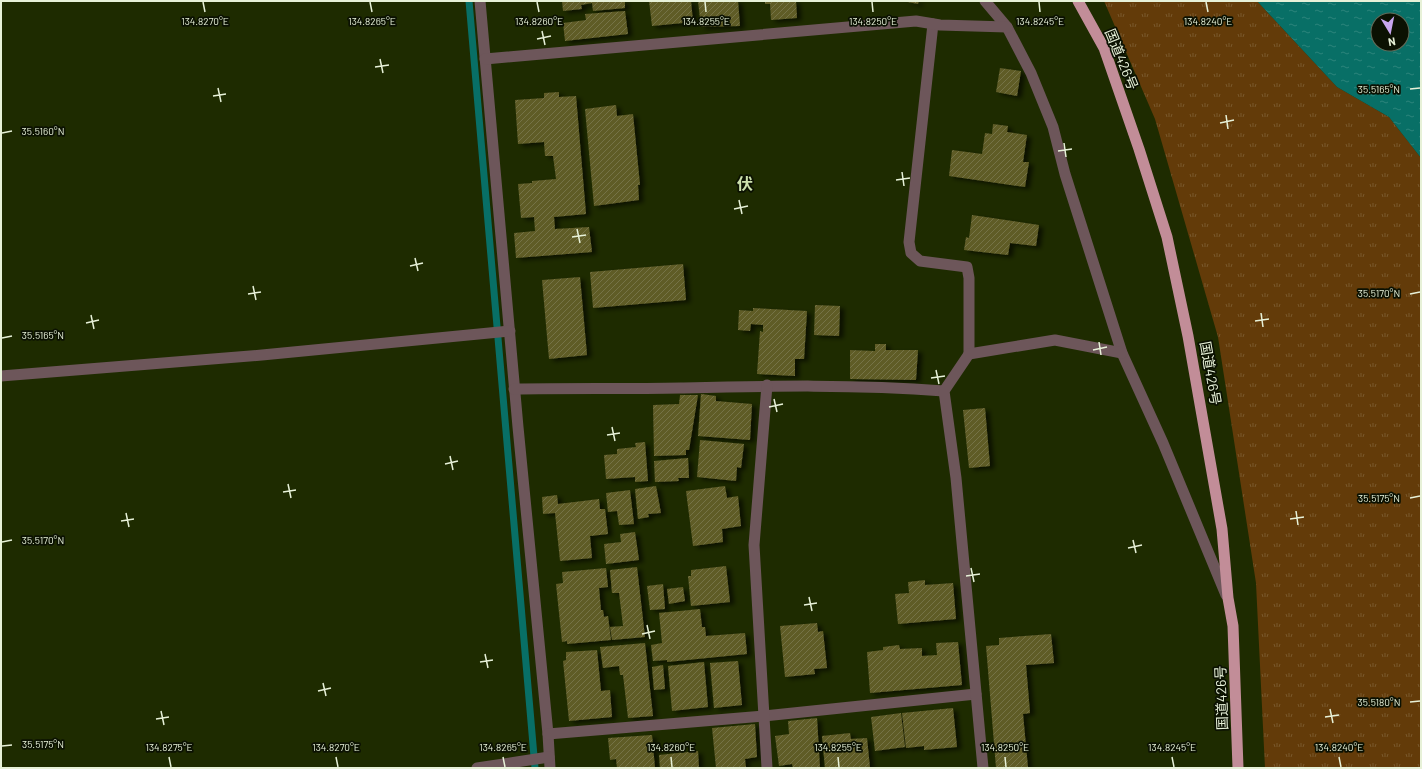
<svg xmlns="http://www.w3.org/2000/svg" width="1422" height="769" font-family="Barlow,'Noto Sans JP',sans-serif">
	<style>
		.grass { fill: url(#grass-tufts) }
		.water { fill: url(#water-ripples); fill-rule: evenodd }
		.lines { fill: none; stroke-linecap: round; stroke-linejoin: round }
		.stream { stroke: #086f66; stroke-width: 7 }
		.building { fill: url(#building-hatch); filter: url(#shadow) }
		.minor { stroke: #6d565a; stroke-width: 11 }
		.trunk { stroke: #c28d98; stroke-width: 11 }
		.ticks { fill: none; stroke: #e7f1d8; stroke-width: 1.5 }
		.labels { text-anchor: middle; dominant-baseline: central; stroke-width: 3.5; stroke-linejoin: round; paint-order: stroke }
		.street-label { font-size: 14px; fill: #e7f1d8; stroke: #0b1102 }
		.quarter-label { font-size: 16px; font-weight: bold; fill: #cde1ae; stroke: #0b1102 }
		.ticks-label { font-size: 10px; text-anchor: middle; fill: #e7f1d8; stroke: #0b1102; stroke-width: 3.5; stroke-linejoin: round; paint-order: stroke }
	</style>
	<defs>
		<pattern id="grass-tufts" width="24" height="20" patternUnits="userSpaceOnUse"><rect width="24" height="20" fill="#633b09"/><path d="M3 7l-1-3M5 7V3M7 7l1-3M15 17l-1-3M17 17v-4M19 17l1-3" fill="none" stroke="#79582c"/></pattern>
		<pattern id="water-ripples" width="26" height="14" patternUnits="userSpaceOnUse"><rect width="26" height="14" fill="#086f66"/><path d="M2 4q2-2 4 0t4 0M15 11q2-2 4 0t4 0" fill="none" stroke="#2c847b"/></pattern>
		<pattern id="building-hatch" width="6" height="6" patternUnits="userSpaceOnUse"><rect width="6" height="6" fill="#5e5b28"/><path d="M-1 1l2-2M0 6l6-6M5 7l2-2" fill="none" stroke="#757346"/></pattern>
		<filter id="shadow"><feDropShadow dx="4.5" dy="2.5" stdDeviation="2" flood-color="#0009"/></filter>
	</defs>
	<rect width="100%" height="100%" fill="#1e2b00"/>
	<polygon class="grass" points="1104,1 1257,1 1337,87 1389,117 1421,158 1421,768 1265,768 1256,583 1218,337 1155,119"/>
	<path class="water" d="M1257,1H1421V158L1389,117L1337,87ZM1378,20H1402V44H1378Z"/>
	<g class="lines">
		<polyline class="stream" points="469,1 535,768"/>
	</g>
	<g class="building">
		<polygon points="562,1 625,1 625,8 593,11 592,3 581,5 582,9 563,11"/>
		<polygon points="649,1 691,1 693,22 652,26"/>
		<polygon points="698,1 738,1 740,26 701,27"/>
		<polygon points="765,1 796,1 797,18 771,20 770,4 765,4"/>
		<polygon points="902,1 919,1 918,4"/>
		<polygon points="625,11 628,34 565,41 563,23 586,20 585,14"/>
		<polygon points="1000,68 1021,71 1017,96 996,92"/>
		<polygon points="559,92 559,97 576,96 586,214 554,217 555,229 589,227 592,252 516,258 514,233 535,231 534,217 521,218 518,184 532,183 532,181 556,179 553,156 545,156 544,142 518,144 515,100 544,98 544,93"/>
		<polygon points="616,105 617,116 633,114 640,185 638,185 639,200 594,206 585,109"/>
		<polygon points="993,124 1008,126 1007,132 1027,135 1023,162 1029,162 1025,187 949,176 952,150 982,154 985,133 992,134"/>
		<polygon points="972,215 1039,225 1036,246 1010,243 1008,255 964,250 966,237 969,238"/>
		<polygon points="683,264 686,300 593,308 590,272"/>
		<polygon points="580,277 587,355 549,359 542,280"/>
		<polygon points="815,305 840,306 839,336 814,335"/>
		<polygon points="753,308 807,311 804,359 795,359 795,376 757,374 760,331 763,332 763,325 751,324 750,331 738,330 739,310 753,311"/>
		<polygon points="875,344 886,344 886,350 918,350 916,380 850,379 850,350 875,351"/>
		<polygon points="701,394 716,396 716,401 752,404 750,440 698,436"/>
		<polygon points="680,395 698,395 689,450 686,450 686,455 654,456 653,405 679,404"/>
		<polygon points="985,408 990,466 969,468 963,410"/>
		<polygon points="700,440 744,444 741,468 737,467 736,481 697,477"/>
		<polygon points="645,442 648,481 635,482 635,477 606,479 604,455 617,454 617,449 636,447 635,443"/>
		<polygon points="688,458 689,478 678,478 679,481 655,482 654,461"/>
		<polygon points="656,486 661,513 648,514 649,517 638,519 635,489"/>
		<polygon points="725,486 727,498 738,496 741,526 722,529 723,542 693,546 686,491"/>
		<polygon points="630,490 634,524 619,525 617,511 608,512 606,493"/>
		<polygon points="557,495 558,504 599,499 600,509 605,509 608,534 590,536 592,558 560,561 555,513 543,514 542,497"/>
		<polygon points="635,532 639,560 606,564 604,544 621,542 620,534"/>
		<polygon points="726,566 730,602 691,606 688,576 691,576 691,570"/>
		<polygon points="637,567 645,637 612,640 610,627 623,626 619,593 612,593 610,570"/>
		<polygon points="606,568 608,587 599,588 601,610 603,610 604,617 608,616 611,640 567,644 567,641 562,642 556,584 563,583 562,572"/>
		<polygon points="925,580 925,585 953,583 956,619 898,624 895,594 909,593 908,582"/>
		<polygon points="663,584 665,609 650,610 647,586"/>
		<polygon points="683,587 685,601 669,604 667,589"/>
		<polygon points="700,609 702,627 705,627 706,636 745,633 747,654 667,662 667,660 653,661 651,645 662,643 659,613"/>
		<polygon points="817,623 818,632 823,631 827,668 814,669 815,674 785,677 780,626"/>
		<polygon points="1051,634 1054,663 1026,665 1030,713 1023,714 1028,768 996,768 986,646 999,645 999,638"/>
		<polygon points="958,642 962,685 870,693 867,652 883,650 883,647 899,645 900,649 922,648 922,656 937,655 936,643"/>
		<polygon points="645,643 653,716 628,718 623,675 620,675 619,666 603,668 600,647"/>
		<polygon points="597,650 601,691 610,690 612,717 569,721 563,661 566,660 566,652"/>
		<polygon points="738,661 742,705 714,708 710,663"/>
		<polygon points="704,662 708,707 672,711 668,666"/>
		<polygon points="663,665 665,689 654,690 652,667"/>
		<polygon points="953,708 957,747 924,750 924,746 906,748 902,713"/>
		<polygon points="901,713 905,747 875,751 871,717"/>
		<polygon points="817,718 820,768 793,768 792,764 779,766 775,736 789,734 788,721"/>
		<polygon points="755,724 757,757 745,759 746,768 716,768 712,728"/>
		<polygon points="850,733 851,739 867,738 870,768 825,768 822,736"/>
		<polygon points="652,735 655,768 617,768 616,759 610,760 608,738"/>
		<polygon points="698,751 699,768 660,768 659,755"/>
	</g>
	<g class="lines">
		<g class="minor">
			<polyline points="480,1 518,427 548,734 550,768"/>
			<polyline points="985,1 1007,27 1031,73 1053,127 1065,174 1122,353 1163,443 1226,595"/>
			<polyline points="933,24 909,242 911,253 920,261 967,267 969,278 969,354"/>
			<polyline points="485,59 916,21 940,25 1007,27"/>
			<polyline points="1,376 262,355 510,331"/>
			<path d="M514,389C570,388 625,389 681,388C770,386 855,384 944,391"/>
			<polyline points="548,734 764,716 976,694"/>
			<polyline points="477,768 549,757"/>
			<polyline points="767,768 754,545 767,385"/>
			<polyline points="983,768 956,478 944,391 969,354 1055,340 1122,353"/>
		</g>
		<polyline class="trunk" points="1078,1 1104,48 1139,149 1167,237 1188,336 1222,529 1228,598 1233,626 1238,768"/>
	</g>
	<path class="ticks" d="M203,2L205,12M370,2L372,12M537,2L539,12M705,2L706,12M872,2L873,12M1039,2L1040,12M1206,2L1208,12M542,31L545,45M537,39L551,36M380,59L383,73M375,67L389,65M218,88L221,102M1410,89L1420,88M213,96L226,94M1226,115L1228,129M1220,123L1234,120M2,133L12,131M1064,143L1066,157M1058,151L1072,149M902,172L904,186M896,180L910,178M739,200L742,214M734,209L748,206M577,229L580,243M572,237L586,235M415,258L418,271M410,266L423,263M253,286L256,300M248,294L261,292M1410,294L1420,292M1261,313L1263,327M91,315L94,329M1255,321L1269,319M86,323L99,320M2,338L12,336M1099,342L1101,355M1093,350L1107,347M936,370L939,384M931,378L945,376M774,399L777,412M769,407L783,404M612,427L615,441M607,435L620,433M450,456L453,470M445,464L458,461M288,484L291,498M283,492L296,490M1410,498L1420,496M1296,511L1298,525M126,513L129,527M1290,519L1304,517M121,521L134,519M1133,540L1136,553M2,542L12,540M1128,548L1142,545M971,568L974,582M966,576L980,574M809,597L812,611M804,605L817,603M647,625L650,639M642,634L655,631M485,654L488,668M480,662L493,660M323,683L326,696M318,691L331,688M1410,702L1420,701M1330,709L1333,723M161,711L164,725M1325,717L1339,715M156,719L169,717M2,746L12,745M169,757L171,767M336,757L338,767M503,757L505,767M671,757L672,767M838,757L839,767M1005,757L1006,767M1172,757L1174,767M1339,757L1341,767"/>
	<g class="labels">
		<g class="street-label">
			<text transform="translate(1122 59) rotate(68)">国道426号</text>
			<text transform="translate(1211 373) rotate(80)">国道426号</text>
			<text transform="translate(1221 698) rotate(-92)">国道426号</text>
		</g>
		<g class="quarter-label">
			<text x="745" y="183">伏</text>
		</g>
	</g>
	<g class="ticks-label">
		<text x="205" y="25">134.8270°E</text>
		<text x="372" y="25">134.8265°E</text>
		<text x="539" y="25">134.8260°E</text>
		<text x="706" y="25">134.8255°E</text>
		<text x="873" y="25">134.8250°E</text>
		<text x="1040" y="25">134.8245°E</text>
		<text x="1208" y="25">134.8240°E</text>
		<text x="1379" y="93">35.5165°N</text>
		<text x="43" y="135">35.5160°N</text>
		<text x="1379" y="297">35.5170°N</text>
		<text x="43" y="339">35.5165°N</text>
		<text x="1379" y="502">35.5175°N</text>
		<text x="43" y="544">35.5170°N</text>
		<text x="1379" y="706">35.5180°N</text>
		<text x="43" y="748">35.5175°N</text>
		<text x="169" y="751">134.8275°E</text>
		<text x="336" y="751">134.8270°E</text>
		<text x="503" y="751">134.8265°E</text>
		<text x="671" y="751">134.8260°E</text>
		<text x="838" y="751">134.8255°E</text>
		<text x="1005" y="751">134.8250°E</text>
		<text x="1172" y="751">134.8245°E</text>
		<text x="1339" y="751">134.8240°E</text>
	</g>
	<rect width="1422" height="769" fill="none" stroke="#e7f1d8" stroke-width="4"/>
	<g transform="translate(1390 32) rotate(170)"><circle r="19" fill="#0b1102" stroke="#636b58"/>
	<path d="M0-3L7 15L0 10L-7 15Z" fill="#c8a6ef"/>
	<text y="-6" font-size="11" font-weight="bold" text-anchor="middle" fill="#e7f1d8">N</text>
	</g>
</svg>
